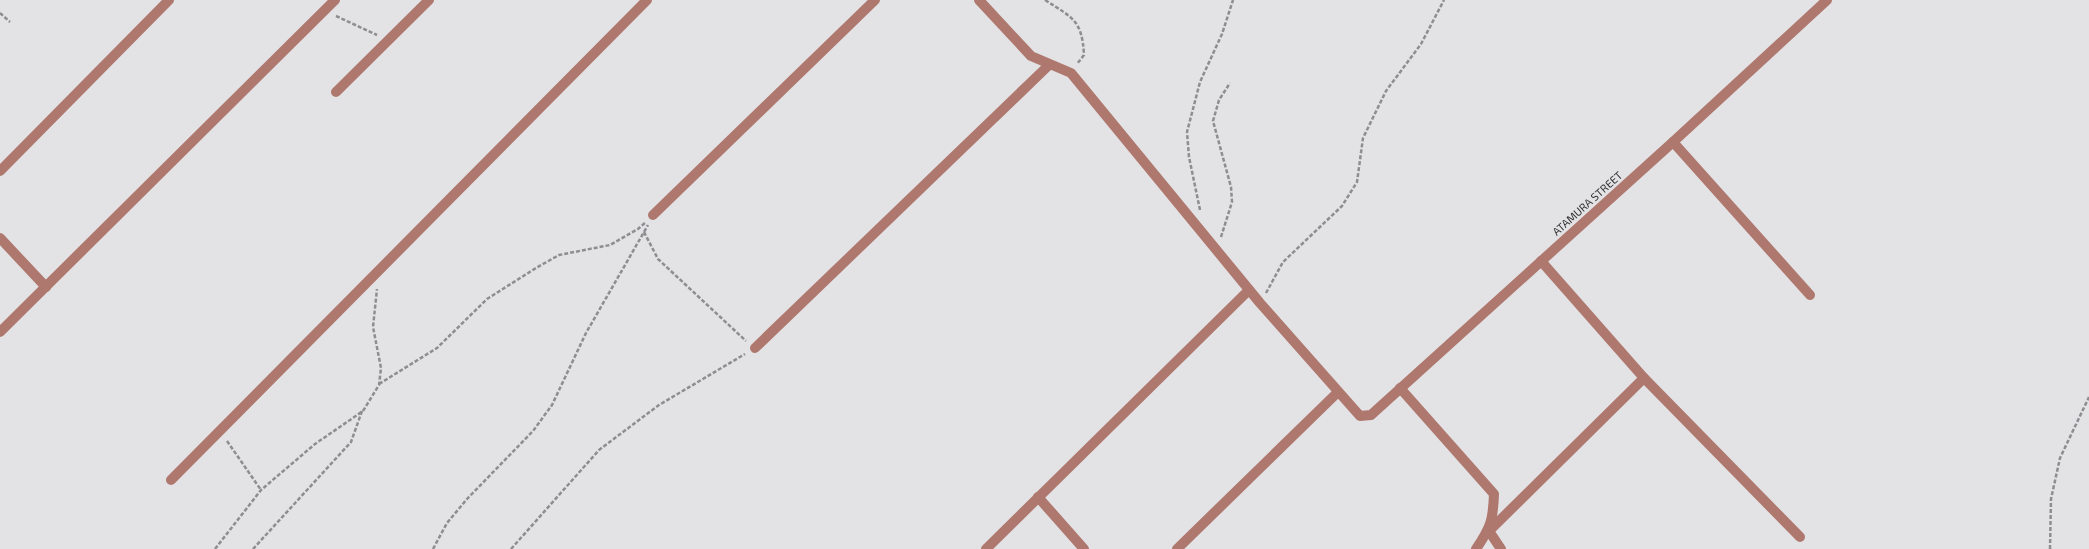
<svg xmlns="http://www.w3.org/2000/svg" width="2089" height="549" font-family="'Exo 2',sans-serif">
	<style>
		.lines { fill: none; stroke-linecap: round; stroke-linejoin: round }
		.path { stroke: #8e8d90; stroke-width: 2.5; stroke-dasharray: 4 2; stroke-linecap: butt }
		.minor { stroke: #af786e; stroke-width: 10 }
		.labels { text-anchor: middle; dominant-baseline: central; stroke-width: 3.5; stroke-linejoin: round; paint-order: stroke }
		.street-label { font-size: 11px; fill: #323133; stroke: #e3e2e5 }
	</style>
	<rect width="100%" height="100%" fill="#e3e2e5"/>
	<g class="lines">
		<g class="path">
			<path d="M1045,0C1073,18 1082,20 1084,55L1077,64"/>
			<polyline points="0,13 10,22"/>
			<polyline points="336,16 377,35"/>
			<polyline points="1200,210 1189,157 1187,132 1200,82 1222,34 1233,0"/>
			<polyline points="644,232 658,259 746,341"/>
			<polyline points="1221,237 1232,202 1231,187 1213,121 1219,100 1230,83"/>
			<polyline points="1266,293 1283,262 1342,206 1357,182 1363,138 1386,91 1421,44 1444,0"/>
			<polyline points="379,384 437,348 487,299 536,268 559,255 610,245 638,229 646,222"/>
			<polyline points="227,441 261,490"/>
			<polyline points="215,549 261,490 315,444 363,411 379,385 381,368 373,327 377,289"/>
			<polyline points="253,549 351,442 362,411"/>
			<polyline points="433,549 447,523 467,499 533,431 552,405 586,333 648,225"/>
			<polyline points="511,549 599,450 659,405 745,354"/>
			<polyline points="2050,549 2051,499 2060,458 2089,397"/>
		</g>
		<g class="minor">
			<polyline points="979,0 1031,56 1071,73 1260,303 1360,416 1371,415 1673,142 1827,0"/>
			<polyline points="336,92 429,0"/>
			<polyline points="1673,142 1810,295"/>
			<polyline points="0,171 169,0"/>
			<polyline points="653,215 875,0"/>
			<polyline points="0,238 46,287"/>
			<polyline points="0,332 335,0"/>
			<polyline points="755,348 1049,65"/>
			<polyline points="1644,378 1800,537"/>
			<path d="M1400,388L1494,494C1493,520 1491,527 1476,549"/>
			<polyline points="171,480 647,0"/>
			<polyline points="1038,497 1084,549"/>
			<polyline points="986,549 1249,290"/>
			<polyline points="1177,549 1338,392"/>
			<polyline points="1501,549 1489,531 1644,378 1541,261"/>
		</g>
	</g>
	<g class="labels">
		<g class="street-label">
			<text transform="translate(1587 203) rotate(-42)">ATAMURA STREET</text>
		</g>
	</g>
</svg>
